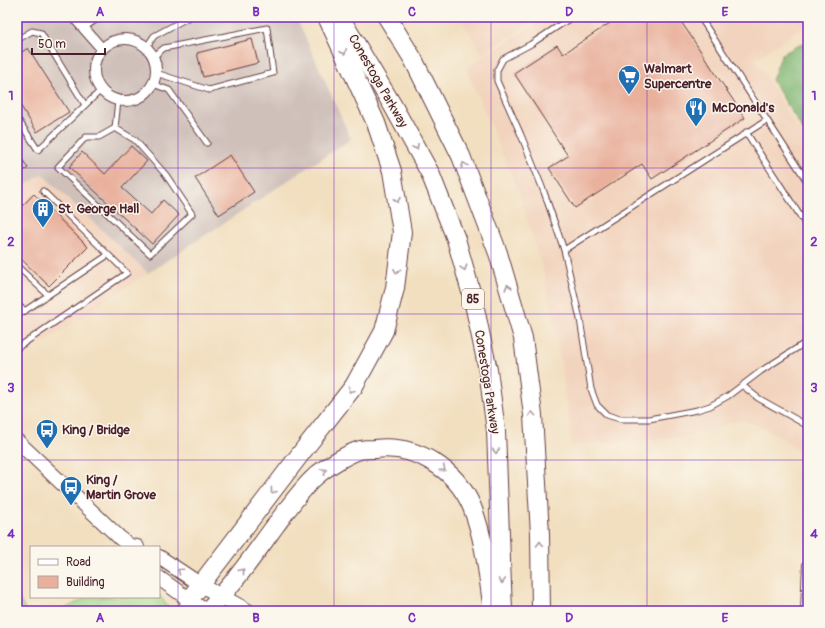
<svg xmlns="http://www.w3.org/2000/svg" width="825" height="628" font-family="Pangolin,sans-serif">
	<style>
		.built { fill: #f2d4be }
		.industrial { fill: #cfc0ba }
		.green { fill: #a0d484; stroke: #757a58 }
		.forest { fill: #80b672; stroke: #656a4e }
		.building { fill: #e9b09c }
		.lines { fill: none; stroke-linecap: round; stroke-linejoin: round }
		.service-casing { stroke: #633c41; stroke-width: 7 }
		.minor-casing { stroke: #633c41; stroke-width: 12 }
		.secondary-casing { stroke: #633c41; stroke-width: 16 }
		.motorway-casing { stroke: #633c41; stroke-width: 20 }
		.service { stroke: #fff; stroke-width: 5 }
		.minor { stroke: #fff; stroke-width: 10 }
		.secondary { stroke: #fff; stroke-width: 14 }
		.motorway { stroke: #fff; stroke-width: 18 }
		.oneway { stroke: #ae9aa0 }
		.grid { fill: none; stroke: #7b2cbf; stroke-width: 1; stroke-opacity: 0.55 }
		.labels { text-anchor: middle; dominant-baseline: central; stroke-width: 3; stroke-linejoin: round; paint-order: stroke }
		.shield { fill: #fbf7ec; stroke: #7f6065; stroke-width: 1 }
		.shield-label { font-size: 12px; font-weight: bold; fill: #4a1f2b }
		.poi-label { font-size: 13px; font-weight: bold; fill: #4a1f2b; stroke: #fbf7ec; text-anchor: start }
		.street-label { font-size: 13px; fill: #4a1f2b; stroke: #fbf7ec }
		.neatline { fill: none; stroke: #7b2cbf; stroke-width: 1.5 }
		.grid-label { font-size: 13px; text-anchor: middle; font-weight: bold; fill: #7b2cbf }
	</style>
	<rect width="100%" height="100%" fill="#fbf7ec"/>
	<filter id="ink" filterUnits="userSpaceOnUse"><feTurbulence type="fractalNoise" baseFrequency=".025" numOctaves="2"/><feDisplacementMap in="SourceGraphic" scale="8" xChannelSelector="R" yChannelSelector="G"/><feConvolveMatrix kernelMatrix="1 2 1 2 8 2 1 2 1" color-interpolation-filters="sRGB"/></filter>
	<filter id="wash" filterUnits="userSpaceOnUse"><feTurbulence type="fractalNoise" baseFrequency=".012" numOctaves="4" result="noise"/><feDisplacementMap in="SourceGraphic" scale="16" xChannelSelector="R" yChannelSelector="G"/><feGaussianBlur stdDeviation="0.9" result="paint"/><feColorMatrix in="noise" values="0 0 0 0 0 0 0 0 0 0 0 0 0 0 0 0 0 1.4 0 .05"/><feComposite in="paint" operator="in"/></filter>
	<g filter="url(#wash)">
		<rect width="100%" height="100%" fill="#f2dfc0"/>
		<g class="built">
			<polygon points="460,17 539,17 482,54"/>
			<polygon points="546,17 808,17 808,23 755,59 808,144 808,440 804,453 761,426 744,421 735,421 706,431 680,438 572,445 564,383 554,326 544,274 519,193 466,68"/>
			<polygon points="42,174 148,273 17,360 17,191"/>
		</g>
		<polygon class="industrial" points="17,17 295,17 302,30 351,139 148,273 42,174 17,191"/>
		<g class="green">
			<polygon points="159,595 168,607 168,611 61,611 87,597 159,597"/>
			<polygon points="17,596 26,611 17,611"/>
		</g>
		<polygon class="forest" points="808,41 808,138 772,80 782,54"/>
		<g id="blocks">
			<g class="building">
				<polygon points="619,17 678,17 745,118 652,179 642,164 575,208 549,168 568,156 514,73 557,45 563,54"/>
				<polygon points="252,39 258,63 203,77 197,53"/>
				<polygon points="28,48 69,112 37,132 17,100 17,55"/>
				<polygon points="131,146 147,161 122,188 151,214 163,200 179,215 152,244 69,167 82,152 105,174"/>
				<polygon points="17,151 28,168 17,175"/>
				<polygon points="230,155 254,192 219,215 195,178"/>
				<polygon points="34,194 88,247 49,286 17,255 17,211"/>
			</g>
		</g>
	</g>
	<g filter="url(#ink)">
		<use href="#blocks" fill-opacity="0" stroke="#633c41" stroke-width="1"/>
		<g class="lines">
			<g class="service-casing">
				<g id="service">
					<polyline points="572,17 531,44 503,59 497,70 497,81 521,135 544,192 564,250 580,319 591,389 597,405 607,415 620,419 649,419 697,410 710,406 728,396 761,371 808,341"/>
					<polyline points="700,17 767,120"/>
					<polyline points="84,28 100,17"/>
					<polyline points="17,40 32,31 41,33 85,105"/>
					<polyline points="146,48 154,36 189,17"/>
					<polyline points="153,57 164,48 267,28 273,73 209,90 156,73"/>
					<polyline points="153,84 169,90 207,143"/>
					<polyline points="17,118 38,150 100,91"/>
					<polyline points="115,128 99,137 86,137 58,167 150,254 192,214 166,175 135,140 115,128 118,101"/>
					<polyline points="746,132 808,228"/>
					<polyline points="564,250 767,120 808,183"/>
					<polyline points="18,267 48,295"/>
					<polyline points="17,304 25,311"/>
					<polyline points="17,316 108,255"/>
					<polyline points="17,348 127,273 43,191"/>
					<polyline points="743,386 758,398 808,426"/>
				</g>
			</g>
			<g class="minor-casing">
				<g id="minor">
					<polyline points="74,17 102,49"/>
					<circle cx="125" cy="70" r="31"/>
					<polyline points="181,611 189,600"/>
					<polyline points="806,611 808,565"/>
				</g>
			</g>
			<g class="secondary-casing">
				<g id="secondary">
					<polyline points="17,441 120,538 130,546 137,547"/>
					<polyline points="159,557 201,585 248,611"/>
					<polyline points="159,578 205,611"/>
				</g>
			</g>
			<g class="motorway-casing">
				<g id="motorway">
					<polyline points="340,17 393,106 430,173 456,239 473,299 488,370 496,431 503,611"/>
					<polyline points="387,17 413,59 461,156 498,253 523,338 533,415 540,534 541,611"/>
					<polyline points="189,600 305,448 354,386 384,331 395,288 402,232 392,171 376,123 327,17"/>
					<path d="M207,611C233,585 254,555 275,526C286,511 302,488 316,476C326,467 347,454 360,450C365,449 370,449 375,449C416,444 456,469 472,507C485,540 488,576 493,611"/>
				</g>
			</g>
			<use href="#service" class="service"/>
			<use href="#minor" class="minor"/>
			<use href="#secondary" class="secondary"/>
			<use href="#motorway" class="motorway"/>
		</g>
		<defs><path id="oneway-chevron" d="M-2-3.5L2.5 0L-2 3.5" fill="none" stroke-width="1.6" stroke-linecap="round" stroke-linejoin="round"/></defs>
		<g class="oneway">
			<use href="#oneway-chevron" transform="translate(344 52) rotate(65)"/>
			<use href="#oneway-chevron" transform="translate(416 147) rotate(61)"/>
			<use href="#oneway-chevron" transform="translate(464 165) rotate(-111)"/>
			<use href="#oneway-chevron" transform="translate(397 200) rotate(81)"/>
			<use href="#oneway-chevron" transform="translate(464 268) rotate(74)"/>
			<use href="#oneway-chevron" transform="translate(397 271) rotate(97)"/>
			<use href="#oneway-chevron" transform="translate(508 287) rotate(-106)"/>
			<use href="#oneway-chevron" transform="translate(351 390) rotate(127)"/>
			<use href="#oneway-chevron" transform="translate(532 414) rotate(-95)"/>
			<use href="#oneway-chevron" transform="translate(496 451) rotate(87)"/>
			<use href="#oneway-chevron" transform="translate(443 469) rotate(41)"/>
			<use href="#oneway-chevron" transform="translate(324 471) rotate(-33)"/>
			<use href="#oneway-chevron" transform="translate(273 491) rotate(127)"/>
			<use href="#oneway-chevron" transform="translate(540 544) rotate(-91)"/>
			<use href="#oneway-chevron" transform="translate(180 571) rotate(-145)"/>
			<use href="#oneway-chevron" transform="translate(242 571) rotate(-52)"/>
			<use href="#oneway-chevron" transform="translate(502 581) rotate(88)"/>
		</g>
	</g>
	<path class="grid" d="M178,17V611M334,17V611M491,17V611M647,17V611M17,168H808M17,314H808M17,460H808"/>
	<defs>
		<g id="supermarket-pin" transform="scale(1.15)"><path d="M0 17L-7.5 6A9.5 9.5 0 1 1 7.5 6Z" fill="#1f6fb2" stroke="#fbf7ec"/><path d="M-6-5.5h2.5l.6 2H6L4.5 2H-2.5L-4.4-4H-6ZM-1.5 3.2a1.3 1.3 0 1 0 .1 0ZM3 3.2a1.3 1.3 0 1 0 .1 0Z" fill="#fff"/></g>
		<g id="restaurant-pin" transform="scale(1.15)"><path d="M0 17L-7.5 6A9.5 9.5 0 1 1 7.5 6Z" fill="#1f6fb2" stroke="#fbf7ec"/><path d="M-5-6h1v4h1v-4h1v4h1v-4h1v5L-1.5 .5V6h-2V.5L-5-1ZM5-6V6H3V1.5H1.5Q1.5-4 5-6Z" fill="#fff"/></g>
		<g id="building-pin" transform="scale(1.15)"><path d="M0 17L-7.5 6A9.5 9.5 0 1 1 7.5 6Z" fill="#1f6fb2" stroke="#fbf7ec"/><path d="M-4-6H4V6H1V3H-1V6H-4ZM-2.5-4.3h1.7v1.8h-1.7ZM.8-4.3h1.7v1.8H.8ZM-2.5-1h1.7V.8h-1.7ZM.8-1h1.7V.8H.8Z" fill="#fff"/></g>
		<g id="bus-pin" transform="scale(1.15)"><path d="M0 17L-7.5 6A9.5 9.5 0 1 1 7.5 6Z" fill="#1f6fb2" stroke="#fbf7ec"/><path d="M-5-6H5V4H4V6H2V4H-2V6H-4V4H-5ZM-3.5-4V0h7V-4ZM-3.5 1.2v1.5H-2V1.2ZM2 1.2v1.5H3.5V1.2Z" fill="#fff"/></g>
	</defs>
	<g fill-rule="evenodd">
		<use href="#supermarket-pin" x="629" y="76"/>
		<use href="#restaurant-pin" x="696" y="108"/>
		<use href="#building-pin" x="43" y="209"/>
		<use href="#bus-pin" x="47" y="430"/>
		<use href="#bus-pin" x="71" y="487"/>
	</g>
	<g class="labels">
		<rect class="shield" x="462" y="289" width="22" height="20" rx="3"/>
		<g class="shield-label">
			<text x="473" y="299">85</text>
		</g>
		<g class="poi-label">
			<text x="644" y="69">Walmart<tspan x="644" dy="15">Supercentre</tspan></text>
			<text x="712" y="108">McDonald's</text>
			<text x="58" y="209">St. George Hall</text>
			<text x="62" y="430">King / Bridge</text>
			<text x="86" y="480">King /<tspan x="86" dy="15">Martin Grove</tspan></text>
		</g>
		<g class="street-label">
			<text transform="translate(378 81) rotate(60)">Conestoga Parkway</text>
			<text transform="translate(487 382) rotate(81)">Conestoga Parkway</text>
		</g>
	</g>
	<rect width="825" height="628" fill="none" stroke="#fbf7ec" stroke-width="44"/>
	<rect x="30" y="546" width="130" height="52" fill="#fbf7ec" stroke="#b4a19f"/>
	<rect x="38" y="559" width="20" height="6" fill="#ffffff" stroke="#b4a19f"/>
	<text x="66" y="566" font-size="12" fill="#4a1f2b">Road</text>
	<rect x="38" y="576" width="20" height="12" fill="#e9b09c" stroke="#b4a19f"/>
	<text x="66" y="586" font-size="12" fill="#4a1f2b">Building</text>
	<path d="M32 48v6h73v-6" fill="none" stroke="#4a1f2b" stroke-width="2"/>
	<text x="38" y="48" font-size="12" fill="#4a1f2b" stroke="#fbf7ec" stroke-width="3" paint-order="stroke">50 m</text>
	<rect x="22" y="22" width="781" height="584" class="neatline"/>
	<g class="grid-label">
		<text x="100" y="16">A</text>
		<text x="256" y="16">B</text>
		<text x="412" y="16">C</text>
		<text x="569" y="16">D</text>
		<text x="725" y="16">E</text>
		<text x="11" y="100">1</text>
		<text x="814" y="100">1</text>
		<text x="11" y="246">2</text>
		<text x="814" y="246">2</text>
		<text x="11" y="392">3</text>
		<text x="814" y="392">3</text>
		<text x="11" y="538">4</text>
		<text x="814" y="538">4</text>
		<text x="100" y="622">A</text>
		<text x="256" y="622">B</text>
		<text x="412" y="622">C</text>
		<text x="569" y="622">D</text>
		<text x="725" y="622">E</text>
	</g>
</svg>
